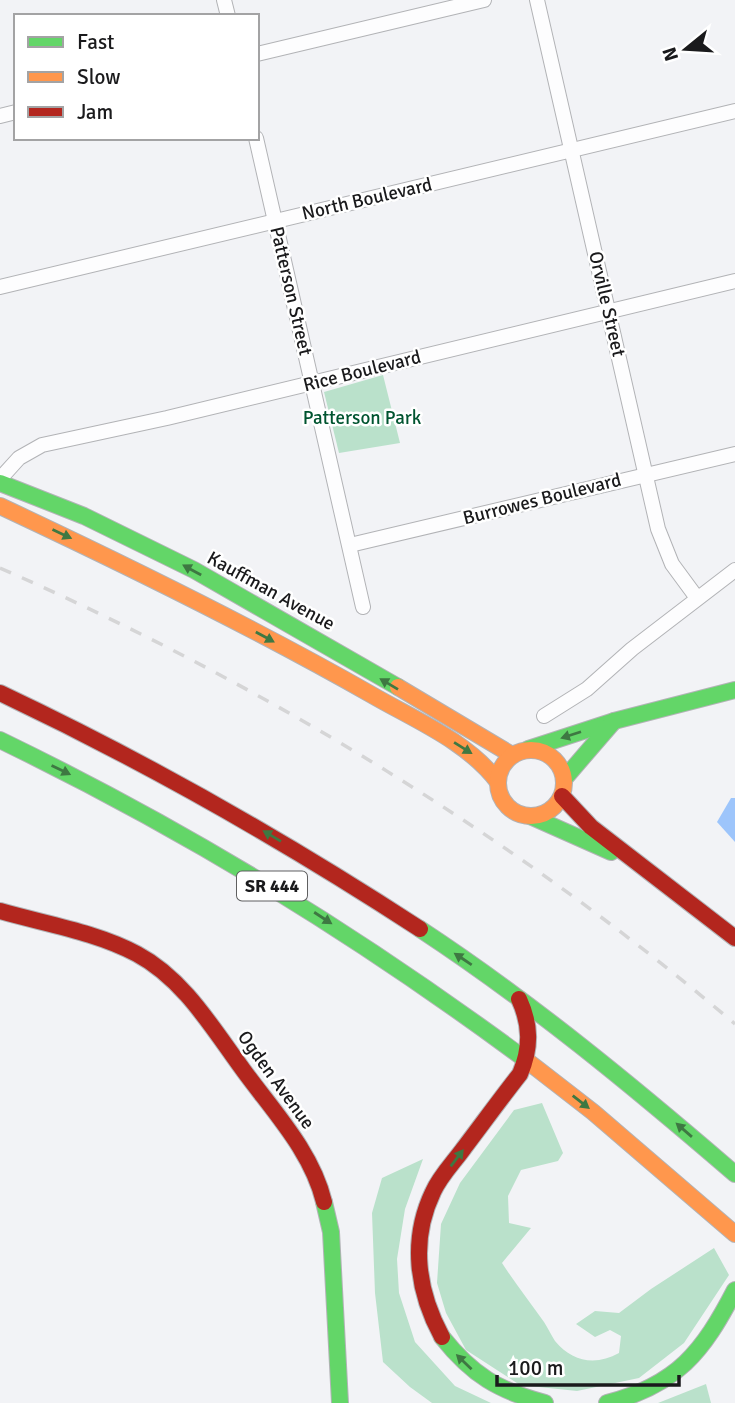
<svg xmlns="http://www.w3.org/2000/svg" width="735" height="1403" font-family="Signika,sans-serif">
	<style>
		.green { fill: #bae1cb }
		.water { fill: #9dc5fb }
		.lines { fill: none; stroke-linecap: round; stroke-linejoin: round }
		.street-casing { stroke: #b2b3b6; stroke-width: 16 }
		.fast-casing { stroke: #b2b3b6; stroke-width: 18 }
		.slow-casing { stroke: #b2b3b6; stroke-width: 18 }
		.jam-casing { stroke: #b2b3b6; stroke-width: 18 }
		.street { stroke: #fdfdfe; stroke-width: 14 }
		.fast { stroke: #63d668; stroke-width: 16 }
		.slow { stroke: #ff974d; stroke-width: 16 }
		.jam { stroke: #b3261e; stroke-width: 16 }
		.rail { stroke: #d5d5d6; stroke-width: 3.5; stroke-dasharray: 12 12; stroke-linecap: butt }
		.oneway { fill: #3e7842 }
		.labels { text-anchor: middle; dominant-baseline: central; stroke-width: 5; stroke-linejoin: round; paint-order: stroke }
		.shield { fill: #fff; stroke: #5f5f60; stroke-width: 2 }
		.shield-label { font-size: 18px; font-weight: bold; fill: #1a1a1c }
		.street-label { font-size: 19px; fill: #1a1a1c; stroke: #fff }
		.park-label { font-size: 19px; fill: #005430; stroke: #fff }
	</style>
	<rect width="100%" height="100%" fill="#f2f3f6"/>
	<g class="green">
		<polygon points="383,375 400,443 339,453 324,392"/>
		<path d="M542,1103L563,1153L558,1161L521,1170L508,1196L509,1223L531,1228L502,1263C515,1283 530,1302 544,1322C548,1328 551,1335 555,1341C572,1362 596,1366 619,1353L621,1336L610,1330L595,1337L576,1324L595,1311L619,1313L651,1289L714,1248L729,1275L684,1343L639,1378L577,1391L520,1385L466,1350L446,1313L437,1283L441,1224L460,1183L514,1110Z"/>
		<polygon points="423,1159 405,1209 397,1259 399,1293 415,1342 455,1386 491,1403 432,1403 410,1387 383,1362 375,1293 372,1213 382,1178"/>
		<polygon points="706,1384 711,1403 658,1403"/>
	</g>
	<polygon class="water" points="731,798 735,798 735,842 717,822"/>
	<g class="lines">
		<g class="street-casing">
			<g id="street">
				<polyline points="224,0 228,16"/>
				<polyline points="537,0 658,529 672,564 697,598"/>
				<polyline points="257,54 484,0"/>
				<polyline points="0,116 16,112"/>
				<polyline points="256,138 363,607"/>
				<polyline points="0,287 735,111"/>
				<polyline points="0,479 19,458 42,445 167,418 735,281"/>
				<polyline points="350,545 735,454"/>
				<polyline points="544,716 587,689 632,649 735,570"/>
			</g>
		</g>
		<g class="fast-casing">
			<g id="fast">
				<polyline points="0,483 84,516 194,570 398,687"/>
				<path d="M0,740C190,832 357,935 526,1060"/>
				<polyline points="528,749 614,721 735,690"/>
				<polyline points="564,779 614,721"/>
				<polyline points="530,816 611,852"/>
				<path d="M420,929C531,1002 634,1087 735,1174"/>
				<polyline points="324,1202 331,1232 340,1403"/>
				<path d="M442,1337C472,1375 499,1391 545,1403"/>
				<path d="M607,1403C677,1385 703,1352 735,1290"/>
			</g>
		</g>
		<g class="slow-casing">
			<g id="slow">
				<path d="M0,506C126,565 251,626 372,695C415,720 467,741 498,782"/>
				<polyline points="398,687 512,755"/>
				<circle cx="531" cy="783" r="33"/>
				<polyline points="526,1060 593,1112 735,1234"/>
			</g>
		</g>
		<g class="jam-casing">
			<g id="jam">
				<path d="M0,693C146,762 285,841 420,929"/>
				<polyline points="562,796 591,827 735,938"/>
				<path d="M0,911C45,924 96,932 137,954C184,979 213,1029 244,1071C274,1112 312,1152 324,1202"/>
				<path d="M442,1337C417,1291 410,1240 433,1192C440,1176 454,1162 464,1148C483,1123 501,1098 520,1074C531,1048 531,1025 519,999"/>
			</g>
		</g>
		<use href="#street" class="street"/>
		<use href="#fast" class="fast"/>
		<use href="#slow" class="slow"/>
		<use href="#jam" class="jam"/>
		<path class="rail" d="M0,568C264,684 515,837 735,1024"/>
	</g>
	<defs><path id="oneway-solid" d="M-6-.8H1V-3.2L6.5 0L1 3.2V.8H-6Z" transform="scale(1.75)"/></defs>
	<g class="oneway">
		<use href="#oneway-solid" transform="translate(62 534) rotate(25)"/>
		<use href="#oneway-solid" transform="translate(192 570) rotate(-151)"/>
		<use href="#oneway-solid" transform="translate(265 637) rotate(29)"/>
		<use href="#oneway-solid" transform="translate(389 684) rotate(-149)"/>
		<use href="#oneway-solid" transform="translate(571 735) rotate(162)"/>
		<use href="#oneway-solid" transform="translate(463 748) rotate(32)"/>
		<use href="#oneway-solid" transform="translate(61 770) rotate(26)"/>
		<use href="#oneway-solid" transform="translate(272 836) rotate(-149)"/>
		<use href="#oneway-solid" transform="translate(323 918) rotate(33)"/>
		<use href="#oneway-solid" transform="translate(463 959) rotate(-146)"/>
		<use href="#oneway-solid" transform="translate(581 1102) rotate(38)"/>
		<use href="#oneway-solid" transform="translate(684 1130) rotate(-139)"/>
		<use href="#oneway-solid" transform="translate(457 1158) rotate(-53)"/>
		<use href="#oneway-solid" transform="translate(464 1362) rotate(-136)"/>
	</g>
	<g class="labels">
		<rect class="shield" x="237" y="871.5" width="70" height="29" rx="5"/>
		<g class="shield-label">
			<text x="272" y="886">SR 444</text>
		</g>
		<g class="street-label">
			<text transform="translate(367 199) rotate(-13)">North Boulevard</text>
			<text transform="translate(291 291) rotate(77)">Patterson Street</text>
			<text transform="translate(607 304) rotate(77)">Orville Street</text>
			<text transform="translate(362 371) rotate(-14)">Rice Boulevard</text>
			<text transform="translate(542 499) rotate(-14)">Burrowes Boulevard</text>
			<text transform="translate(271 591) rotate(29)">Kauffman Avenue</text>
			<text transform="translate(276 1080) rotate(54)">Ogden Avenue</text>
		</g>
		<g class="park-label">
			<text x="362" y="418">Patterson Park</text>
		</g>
	</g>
	<rect x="14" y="14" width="245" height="126" fill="#ffffff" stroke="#a3a3a4" stroke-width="2"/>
	<rect x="28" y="37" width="35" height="10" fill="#63d668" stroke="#a3a3a4" stroke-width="2"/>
	<text x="77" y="49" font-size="21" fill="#1a1a1c">Fast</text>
	<rect x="28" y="72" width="35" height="10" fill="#ff974d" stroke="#a3a3a4" stroke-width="2"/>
	<text x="77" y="84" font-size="21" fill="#1a1a1c">Slow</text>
	<rect x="28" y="107" width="35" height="10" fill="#b3261e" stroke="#a3a3a4" stroke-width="2"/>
	<text x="77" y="119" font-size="21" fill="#1a1a1c">Jam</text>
	<g transform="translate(686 49) rotate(252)" stroke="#ffffff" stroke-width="5" paint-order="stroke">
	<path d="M0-5L12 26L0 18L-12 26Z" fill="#1a1a1c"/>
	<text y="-10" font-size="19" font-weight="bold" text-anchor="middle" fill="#1a1a1c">N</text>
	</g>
	<path d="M497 1375v10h182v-10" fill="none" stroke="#1a1a1c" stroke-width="3.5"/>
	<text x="508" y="1375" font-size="21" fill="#1a1a1c" stroke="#ffffff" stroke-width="5" paint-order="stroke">100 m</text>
</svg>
